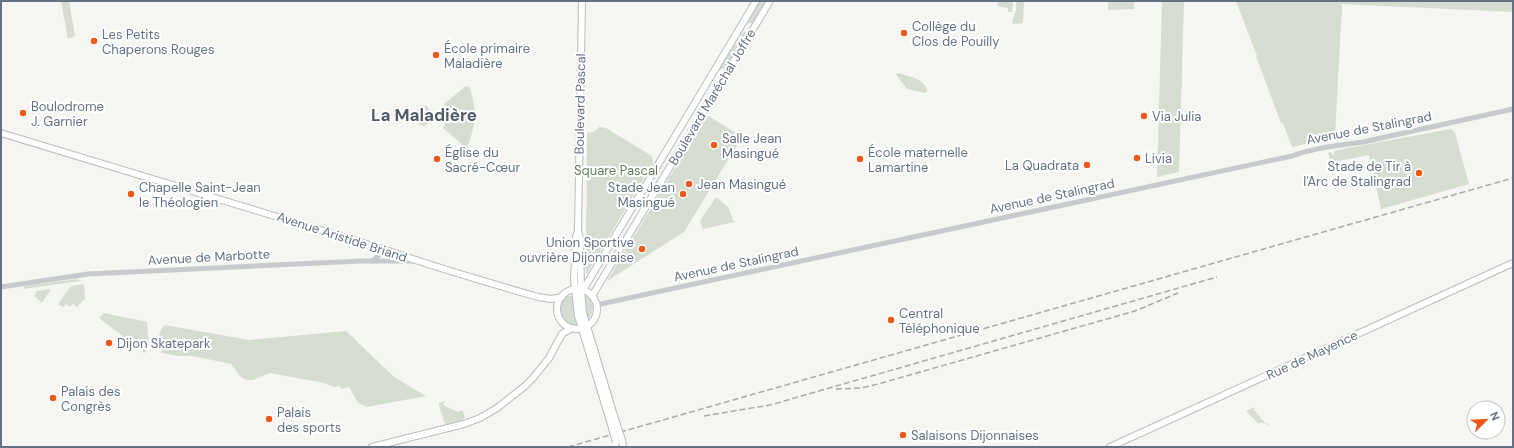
<svg xmlns="http://www.w3.org/2000/svg" width="1514" height="448" font-family="'DM Sans',sans-serif">
	<style>
		.green { fill: #d5ddd1 }
		.lines { fill: none; stroke-linecap: round; stroke-linejoin: round }
		.major-casing { stroke: #b9bcc0; stroke-width: 8 }
		.minor { stroke: #c7cacd; stroke-width: 5 }
		.major { stroke: #fff; stroke-width: 6 }
		.rail { stroke: #a4a9b0; stroke-width: 1.5; stroke-dasharray: 6 3; stroke-linecap: butt }
		.major-bridge-casing { stroke: #b9bcc0; stroke-width: 8; stroke-linecap: butt }
		.major-bridge { stroke: #fff; stroke-width: 6 }
		.poi-dot { fill: #ee5818; stroke: #fff; stroke-width: 1.5 }
		.labels { text-anchor: middle; dominant-baseline: central; stroke-width: 4; stroke-linejoin: round; paint-order: stroke }
		.poi-label { font-size: 13px; fill: #627284; stroke: #fff; text-anchor: start }
		.street-label { font-size: 13px; fill: #627284; stroke: #fff }
		.park-label { font-size: 13px; fill: #657b61; stroke: #fff }
		.district-label { font-size: 17px; font-weight: bold; fill: #505c68; stroke: #fff }
	</style>
	<rect width="100%" height="100%" fill="#f5f5f1"/>
	<g class="green">
		<polygon points="61,1 69,1 75,36 68,39"/>
		<polygon points="760,1 767,1 755,22 752,23 745,23"/>
		<polygon points="999,1 1013,1 1012,12 1008,12 1008,8 997,6"/>
		<polygon points="1016,1 1024,1 1023,23 1014,24 1012,22 1016,10"/>
		<polygon points="1108,1 1134,1 1134,9 1108,10"/>
		<polygon points="1162,1 1184,1 1179,172 1157,177"/>
		<polygon points="1236,1 1513,1 1513,12 1342,4 1335,137 1292,147 1283,123 1281,123 1256,56 1257,56"/>
		<path d="M748,30C744,41 730,66 720,70L719,68L743,33Z"/>
		<path d="M898,73C908,76 927,79 927,92L925,93L907,89L897,76L896,74Z"/>
		<path d="M466,86L470,88C477,115 477,118 468,146H464L443,128C447,120 447,112 444,104Z"/>
		<path d="M422,105L427,106L432,113L431,121L424,126L419,124C415,117 415,109 422,105Z"/>
		<polygon points="707,115 742,137 684,232 607,281"/>
		<polygon points="599,127 606,128 652,156 653,163 586,275 587,133 594,132"/>
		<polygon points="1451,129 1455,133 1469,184 1381,209 1369,155 1334,162 1335,168 1333,169 1328,153 1331,152 1333,155 1334,155 1334,151 1347,148"/>
		<polygon points="716,197 728,207 734,222 703,229 700,221"/>
		<polygon points="77,279 81,281 23,289 25,286"/>
		<polygon points="84,284 85,299 77,307 73,304 70,307 66,304 63,307 58,304 71,286"/>
		<polygon points="51,289 42,303 34,296 37,291"/>
		<path d="M586,295C594,301 595,312 588,320H586L584,297Z"/>
		<path d="M566,296H572L576,325C561,324 555,307 566,296Z"/>
		<polygon points="104,313 147,322 149,346 145,353 99,318"/>
		<path d="M165,325L249,340L346,331L394,377L426,396L367,407L358,403L349,387L342,389L339,386L334,387L324,383L270,373L253,380H246L240,376L231,364L193,356H178L162,353C160,343 156,332 165,325Z"/>
		<path d="M444,401L445,402L443,405L458,412L461,410L463,411L465,417C462,423 453,425 446,424L444,422L439,405V403Z"/>
		<polygon points="1255,407 1254,410 1266,424 1269,423 1269,425 1259,422 1259,424 1246,411"/>
	</g>
	<g class="lines">
		<g class="major-casing">
			<g id="major">
				<polyline points="582,1 578,231 580,238 581,290 583,313 615,419"/>
				<path d="M1,133L383,249C434,267 486,282 538,297L551,299L562,297"/>
				<polyline points="578,231 576,237 574,280 578,316 610,421"/>
				<circle cx="577" cy="309" r="20"/>
				<polyline points="583,290 756,1"/>
				<polyline points="592,296 770,1"/>
				<polyline points="622,440 623,447"/>
				<polyline points="372,447 464,424 480,418 497,408 525,386 533,378 549,358 562,334 572,328"/>
				<polyline points="1110,447 1513,263"/>
			</g>
		</g>
		<g class="minor">
			<polyline points="373,261 381,253 383,249"/>
			<polyline points="1,287 88,274 361,261 415,261"/>
			<path d="M596,305L1292,156C1314,148 1339,145 1363,142L1513,109"/>
		</g>
		<use href="#major" class="major"/>
		<g class="rail">
			<polyline points="836,389 861,388 878,384 1135,311 1178,293"/>
			<polyline points="704,416 770,405 1217,277"/>
			<polyline points="568,447 1513,178"/>
		</g>
		<g class="major-bridge-casing">
			<g id="major-bridge">
				<polyline points="615,419 622,440"/>
				<polyline points="610,421 616,442"/>
			</g>
		</g>
		<use href="#major-bridge" class="major-bridge"/>
	</g>
	<g class="poi-dot">
		<circle cx="904" cy="33" r="4"/>
		<circle cx="94" cy="41" r="4"/>
		<circle cx="436" cy="55" r="4"/>
		<circle cx="23" cy="113" r="4"/>
		<circle cx="1144" cy="116" r="4"/>
		<circle cx="714" cy="145" r="4"/>
		<circle cx="1137" cy="158" r="4"/>
		<circle cx="437" cy="159" r="4"/>
		<circle cx="860" cy="159" r="4"/>
		<circle cx="1087" cy="165" r="4"/>
		<circle cx="1419" cy="173" r="4"/>
		<circle cx="689" cy="184" r="4"/>
		<circle cx="131" cy="194" r="4"/>
		<circle cx="683" cy="194" r="4"/>
		<circle cx="642" cy="249" r="4"/>
		<circle cx="891" cy="320" r="4"/>
		<circle cx="109" cy="343" r="4"/>
		<circle cx="53" cy="398" r="4"/>
		<circle cx="269" cy="419" r="4"/>
		<circle cx="903" cy="435" r="4"/>
	</g>
	<g class="labels">
		<g class="poi-label">
			<text x="912" y="26">Collège du<tspan x="912" dy="15">Clos de Pouilly</tspan></text>
			<text x="102" y="34">Les Petits<tspan x="102" dy="15">Chaperons Rouges</tspan></text>
			<text x="444" y="48">École primaire<tspan x="444" dy="15">Maladière</tspan></text>
			<text x="31" y="106">Boulodrome<tspan x="31" dy="15">J. Garnier</tspan></text>
			<text x="1152" y="116">Via Julia</text>
			<text x="722" y="138">Salle Jean<tspan x="722" dy="15">Masingué</tspan></text>
			<text x="445" y="152">Église du<tspan x="445" dy="15">Sacré-Cœur</tspan></text>
			<text x="868" y="152">École maternelle<tspan x="868" dy="15">Lamartine</tspan></text>
			<text x="1145" y="158">Livia</text>
			<text x="1079" y="165" text-anchor="end">La Quadrata</text>
			<text x="1411" y="166" text-anchor="end">Stade de Tir à<tspan x="1411" dy="15">l'Arc de Stalingrad</tspan></text>
			<text x="697" y="184">Jean Masingué</text>
			<text x="139" y="187">Chapelle Saint-Jean<tspan x="139" dy="15">le Théologien</tspan></text>
			<text x="675" y="187" text-anchor="end">Stade Jean<tspan x="675" dy="15">Masingué</tspan></text>
			<text x="634" y="242" text-anchor="end">Union Sportive<tspan x="634" dy="15">ouvrière Dijonnaise</tspan></text>
			<text x="899" y="313">Central<tspan x="899" dy="15">Téléphonique</tspan></text>
			<text x="117" y="343">Dijon Skatepark</text>
			<text x="61" y="391">Palais des<tspan x="61" dy="15">Congrès</tspan></text>
			<text x="277" y="412">Palais<tspan x="277" dy="15">des sports</tspan></text>
			<text x="911" y="435">Salaisons Dijonnaises</text>
		</g>
		<g class="street-label">
			<text transform="translate(712 97) rotate(-59)">Boulevard Maréchal Joffre</text>
			<text transform="translate(580 104) rotate(-89)">Boulevard Pascal</text>
			<text transform="translate(1369 128) rotate(-11)">Avenue de Stalingrad</text>
			<text transform="translate(1052 196) rotate(-12)">Avenue de Stalingrad</text>
			<text transform="translate(342 237) rotate(18)">Avenue Aristide Briand</text>
			<text transform="translate(209 257) rotate(-3)">Avenue de Marbotte</text>
			<text transform="translate(736 264) rotate(-12)">Avenue de Stalingrad</text>
			<text transform="translate(1312 355) rotate(-25)">Rue de Mayence</text>
		</g>
		<g class="park-label">
			<text x="616" y="170">Square Pascal</text>
		</g>
		<g class="district-label">
			<text x="424" y="115">La Maladière</text>
		</g>
	</g>
	<rect width="1514" height="448" fill="none" stroke="#627284" stroke-width="4"/>
	<g transform="translate(1486 420) rotate(66)"><circle r="19" fill="#ffffff" stroke="#c0c7ce"/>
	<path d="M0-3L7 15L0 10L-7 15Z" fill="#ee5818"/>
	<text y="-6" font-size="11" font-weight="bold" text-anchor="middle" fill="#627284">N</text>
	</g>
</svg>
